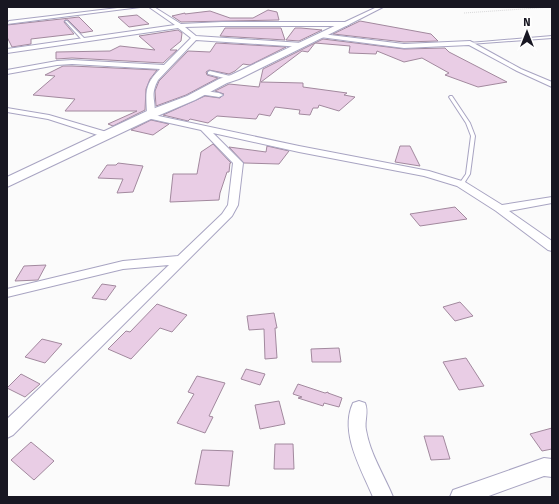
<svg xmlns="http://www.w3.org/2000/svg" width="559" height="504" font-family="'Fira Sans',sans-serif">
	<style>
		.building { fill: #e9cde5; stroke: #a2899e }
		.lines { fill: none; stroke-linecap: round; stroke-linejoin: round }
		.lane-casing { stroke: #a8a4c2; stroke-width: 2 }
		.street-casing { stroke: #a8a4c2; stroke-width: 2 }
		.secondary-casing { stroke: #a8a4c2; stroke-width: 2 }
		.path { stroke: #b5b5b8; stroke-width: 1; stroke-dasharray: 0.5 1.5; stroke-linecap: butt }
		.lane { fill: #fff; fill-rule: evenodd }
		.street { fill: #fff; fill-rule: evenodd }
		.secondary { fill: #fff; fill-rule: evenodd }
	</style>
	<rect width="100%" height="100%" fill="#fbfbfb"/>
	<g class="building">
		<polygon points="268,10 277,12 279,20 181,22 172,16 185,13 185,14 210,11 230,18 253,18"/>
		<polygon points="137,15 149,24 129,27 118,17"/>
		<polygon points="79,17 93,31 81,33 68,20 65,20 64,22 74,34 31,39 31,44 12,47 7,37 7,25"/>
		<polygon points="360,21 431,34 438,41 404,42 333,34"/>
		<polygon points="225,28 281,28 285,40 220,36"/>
		<polygon points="295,28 301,28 322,30 299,41 286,40"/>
		<polygon points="178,30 182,33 181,41 170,50 177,50 163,63 72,58 56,59 56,52 110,51 120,46 155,50 139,36"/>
		<polygon points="323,39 404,49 445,48 449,52 507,82 478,87 445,75 449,73 422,58 404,62 377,51 376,54 349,53 350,46 315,43 308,52 302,51 261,82 303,83 303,87 347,93 344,95 355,97 339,111 319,105 318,108 313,108 310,115 299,114 300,110 275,107 270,116 259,114 256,119 217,116 208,123 190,119 188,121 163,115 205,96 220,98 224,94 215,91 229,84 259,87 263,69"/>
		<polygon points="216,43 286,47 250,65 243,64 235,71 229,74 209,70 206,72 207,75 218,78 186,95 156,106 155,91 159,81 188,51 210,52"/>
		<polygon points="63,66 72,66 157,70 150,79 146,89 145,110 113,126 108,124 137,111 65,111 75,99 33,95 55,76 45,75"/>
		<polygon points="151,120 169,124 153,135 131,130"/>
		<polygon points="213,144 231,163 230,163 229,172 227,172 220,193 219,200 170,202 173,174 197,174 201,152"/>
		<polygon points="267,146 289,151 279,164 244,163 229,147 266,152"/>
		<polygon points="400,146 410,146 420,166 395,162"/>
		<polygon points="118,163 143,166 133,192 117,193 123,179 98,178 107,165 116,165"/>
		<polygon points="455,207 467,219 420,226 410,214"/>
		<polygon points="46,265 38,280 15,281 24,266"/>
		<polygon points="102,284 116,286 106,300 92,298"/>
		<polygon points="460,302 473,316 455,321 443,307"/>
		<polygon points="157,304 187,315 172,332 160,328 131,359 108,349 126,331 130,332"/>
		<polygon points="274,313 277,328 275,328 277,358 265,359 264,329 249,330 247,316"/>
		<polygon points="42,339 62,344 45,363 25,357"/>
		<polygon points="339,348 341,362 312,362 311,349"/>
		<polygon points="466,358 484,386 459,390 443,362"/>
		<polygon points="246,369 265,374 260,385 241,379"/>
		<polygon points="21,374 40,384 25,397 7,388"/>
		<polygon points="197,376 225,383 209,416 213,417 205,433 177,423 194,394 188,392"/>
		<polygon points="298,384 325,393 328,392 328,393 342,398 339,407 324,403 323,406 298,398 302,397 293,394"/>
		<polygon points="279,401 285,424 260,429 255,405"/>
		<polygon points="552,428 552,449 542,451 530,434"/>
		<polygon points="424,436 443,436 450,459 431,460"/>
		<polygon points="31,442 54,461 34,480 11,460"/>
		<polygon points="275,444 293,444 294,469 274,469"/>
		<polygon points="202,450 233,451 229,486 195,484"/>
	</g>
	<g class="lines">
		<g class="lane-casing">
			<g id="lane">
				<polygon points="65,21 67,21 85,39 85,41 83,41"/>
				<polygon points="552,36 552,38 470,44 469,43"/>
				<polygon points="450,96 452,96 470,123 475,136 470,174 463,185 461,185 459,184 466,174 471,136 466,123 449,97"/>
			</g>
		</g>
		<g class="street-casing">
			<g id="street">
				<polygon points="126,7 140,7 7,24 9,21"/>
				<path d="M149,7H154L181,24L222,22H345L377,7H383L346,26H222L185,27L196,36L302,43L305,45L302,47L196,40L158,80C149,97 157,101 154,115L299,146L429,171L465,182L502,205L552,197V203L509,211L552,241V251L548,250L496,211L457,186L424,176L299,152L213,133L243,163L238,205L232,216L13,435L7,438V419L169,265L123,269L7,297V289L123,261L178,256L222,214L228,205L233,163L201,130L147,118L143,116L147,114C146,92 144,85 160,69L72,64L57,65L7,74V70L57,61L72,60L164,65L191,38L178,28L7,53V49L175,25Z"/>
				<polygon points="322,34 404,44 470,41 521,69 552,82 552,87 517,71 469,45 404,48 320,37 320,35"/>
				<polygon points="210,71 234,77 235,78 232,80 208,74 208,72"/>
				<polygon points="199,90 219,93 223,95 219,97 199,94 198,92"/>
				<polygon points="7,108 49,115 110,133 111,135 107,138 48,119 7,112"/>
				<path d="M359,401L365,403C369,412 364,421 366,430C370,454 384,475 393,497H373C362,470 339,433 353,403Z"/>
				<polygon points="544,458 552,459 552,477 544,476 486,497 450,497 453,490"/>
			</g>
		</g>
		<g class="secondary-casing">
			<polygon id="secondary" points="343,22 346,22 350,24 239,79 227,83 195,100 155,117 7,187 7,177 147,111 187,96 219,79 231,75"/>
		</g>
		<polyline class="path" points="464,13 552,7"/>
		<use href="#lane" class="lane"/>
		<use href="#street" class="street"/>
		<use href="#secondary" class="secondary"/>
	</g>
	<rect width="559" height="504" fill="none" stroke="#181722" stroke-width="16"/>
	<g transform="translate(527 32)" stroke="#ffffff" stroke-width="3" paint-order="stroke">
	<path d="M0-3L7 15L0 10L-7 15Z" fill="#181722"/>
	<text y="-6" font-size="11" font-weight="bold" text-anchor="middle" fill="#181722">N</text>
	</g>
</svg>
